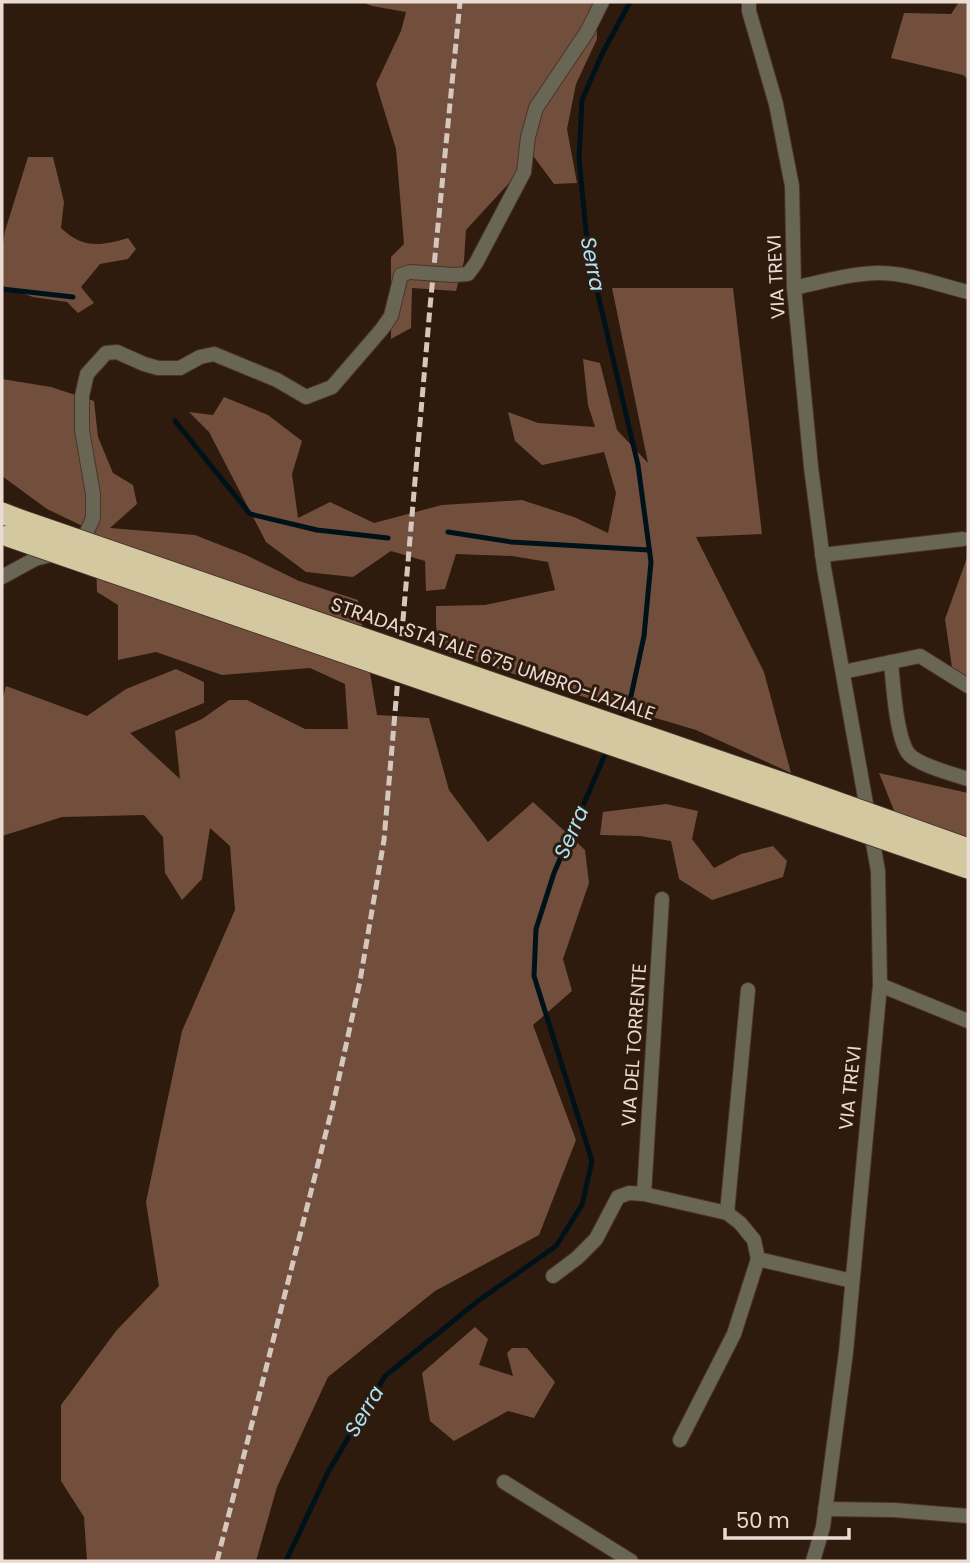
<svg xmlns="http://www.w3.org/2000/svg" width="970" height="1563" font-family="Poppins,sans-serif">
	<style>
		.forest { fill: #714f3c }
		.lines { fill: none; stroke-linecap: round; stroke-linejoin: round }
		.stream { stroke: #001219; stroke-width: 5 }
		.street-casing { stroke: #49352a; stroke-width: 16 }
		.highway-casing { stroke: #49352a; stroke-width: 23 }
		.street { stroke: #6a6656; stroke-width: 14 }
		.highway { stroke: #d4c8a1; stroke-width: 21 }
		.rail { stroke: #d6c7be; stroke-width: 5; stroke-dasharray: 10 5; stroke-linecap: butt }
		.street-bridge-casing { stroke: #49352a; stroke-width: 16; stroke-linecap: butt }
		.highway-bridge-casing { stroke: #49352a; stroke-width: 23; stroke-linecap: butt }
		.street-bridge { stroke: #6a6656; stroke-width: 14 }
		.highway-bridge { stroke: #d4c8a1; stroke-width: 21 }
		.labels { text-anchor: middle; dominant-baseline: central; stroke-width: 6; stroke-linejoin: round; paint-order: stroke }
		.street-label { font-size: 19px; fill: #eadbd3; stroke: #2f1a0e }
		.water-label { font-size: 21px; font-style: italic; fill: #a8e4fa; stroke: #2f1a0e }
	</style>
	<rect width="100%" height="100%" fill="#2f1a0e"/>
	<g class="forest">
		<polygon points="362,2 596,2 597,39 576,84 567,129 577,183 554,184 531,153 510,182 466,230 464,261 456,291 412,288 411,328 391,339 391,257 404,244 396,149 376,84 401,31 406,12 372,6"/>
		<polygon points="959,2 968,2 968,79 963,75 891,58 904,13 951,14"/>
		<path d="M28,157H53L64,202L61,228C83,249 101,246 128,238L136,249L128,259L100,264L81,287L94,303L78,313L67,302L33,297L2,286V251L5,231Z"/>
		<polygon points="612,288 733,288 762,534 696,537 764,672 791,773 696,730 571,693 439,649 436,625 436,606 485,605 555,590 548,562 512,556 456,554 445,589 426,591 425,561 391,551 353,577 306,572 266,542 209,432 189,412 213,415 224,397 268,415 302,441 292,474 298,518 330,502 374,523 442,505 522,500 574,517 608,533 616,493 604,452 542,465 515,441 508,412 538,423 595,427 588,405 583,359 600,363 617,430 648,463"/>
		<polygon points="2,379 51,387 94,401 98,437 113,473 133,485 137,504 110,528 195,535 246,555 299,581 358,600 377,715 429,718 449,790 488,842 533,802 585,850 589,883 563,959 572,991 533,1025 576,1140 539,1235 435,1291 328,1377 277,1487 256,1561 87,1561 84,1517 61,1481 61,1405 116,1331 159,1286 146,1202 182,1031 235,910 230,846 210,828 202,879 182,900 165,873 163,837 144,815 62,817 2,836 2,701 6,686 87,716 126,689 176,669 204,682 204,703 130,733 180,779 175,731 202,719 229,700 247,700 305,729 348,729 345,684 310,668 222,675 156,652 118,660 118,605 97,592 95,532 47,509 2,476"/>
		<polygon points="968,555 968,689 965,693 954,681 945,619"/>
		<polygon points="879,773 968,793 968,840 895,813"/>
		<polygon points="666,804 698,811 692,839 714,868 741,854 773,846 787,861 783,877 712,900 679,879 671,841 640,836 600,835 603,812"/>
		<polygon points="475,1327 488,1339 479,1365 513,1376 507,1353 512,1348 527,1348 555,1382 534,1418 508,1411 454,1441 430,1421 422,1373"/>
	</g>
	<g class="lines">
		<g class="stream">
			<polyline points="2,289 73,297"/>
			<polyline points="175,421 250,514 317,530 388,538"/>
			<polyline points="448,532 511,542 649,550"/>
			<polyline points="620,722 631,696 644,636 651,562 638,465 588,252 579,158 582,100 602,54 630,2"/>
			<polyline points="286,1561 328,1472 385,1376 478,1301 556,1246 582,1205 592,1161 534,976 536,929 554,873 607,750"/>
		</g>
		<g class="street-casing">
			<g id="street">
				<polyline points="749,2 749,11 776,104 792,186 794,288 811,467 824,568 878,871 880,985 846,1352 823,1527 813,1561"/>
				<polyline points="454,275 468,274 476,263 524,172 528,137 536,108 587,32 602,2"/>
				<path d="M794,288C821,282 848,274 876,273C906,272 939,285 968,292"/>
				<polyline points="75,544 86,534 93,518 93,494 82,430 82,396 87,374 106,353 117,352 144,364 158,368 180,368 200,357 214,354 277,380 306,397 332,387 382,329 391,316 401,275 410,272"/>
				<polyline points="822,555 963,539"/>
				<polyline points="2,577 35,559 58,553"/>
				<path d="M891,662C893,683 896,736 908,753C917,765 953,774 968,779"/>
				<polyline points="843,672 920,656 968,686"/>
				<polyline points="662,899 644,1194 727,1213 740,1223 754,1240 758,1259 734,1334 680,1440"/>
				<polyline points="880,985 968,1021"/>
				<polyline points="727,1213 748,990"/>
				<polyline points="758,1259 852,1281"/>
				<polyline points="553,1276 577,1258 596,1239 618,1197 629,1193 644,1194"/>
				<polyline points="504,1482 631,1561"/>
				<polyline points="825,1509 894,1510 968,1516"/>
			</g>
		</g>
		<g class="highway-casing">
			<polyline id="highway" points="2,513 20,520"/>
		</g>
		<use href="#street" class="street"/>
		<use href="#highway" class="highway"/>
		<polyline class="rail" points="217,1561 333,1105 360,981 384,840 430,307 460,2"/>
		<g class="street-bridge-casing">
			<polyline id="street-bridge" points="410,272 454,275"/>
		</g>
		<g class="highway-bridge-casing">
			<g id="highway-bridge">
				<polyline points="20,520 797,788 968,849"/>
				<polyline points="8,536 968,868"/>
			</g>
		</g>
		<use href="#street-bridge" class="street-bridge"/>
		<use href="#highway-bridge" class="highway-bridge"/>
	</g>
	<g class="labels">
		<g class="street-label">
			<text transform="translate(776 277) rotate(-93)">VIA TREVI</text>
			<text transform="translate(493 659) rotate(19)">STRADA STATALE 675 UMBRO-LAZIALE</text>
			<text transform="translate(634 1045) rotate(-86)">VIA DEL TORRENTE</text>
			<text transform="translate(850 1088) rotate(-84)">VIA TREVI</text>
		</g>
		<g class="water-label">
			<text transform="translate(593 264) rotate(79)">Serra</text>
			<text transform="translate(571 832) rotate(-66)">Serra</text>
			<text transform="translate(364 1411) rotate(-59)">Serra</text>
		</g>
	</g>
	<rect width="970" height="1563" fill="none" stroke="#eadbd3" stroke-width="7"/>
	<path d="M725 1528v10h124v-10" fill="none" stroke="#eadbd3" stroke-width="3.5"/>
	<text x="736" y="1528" font-size="21" fill="#eadbd3" stroke="#2f1a0e" stroke-width="5" paint-order="stroke">50 m</text>
</svg>
